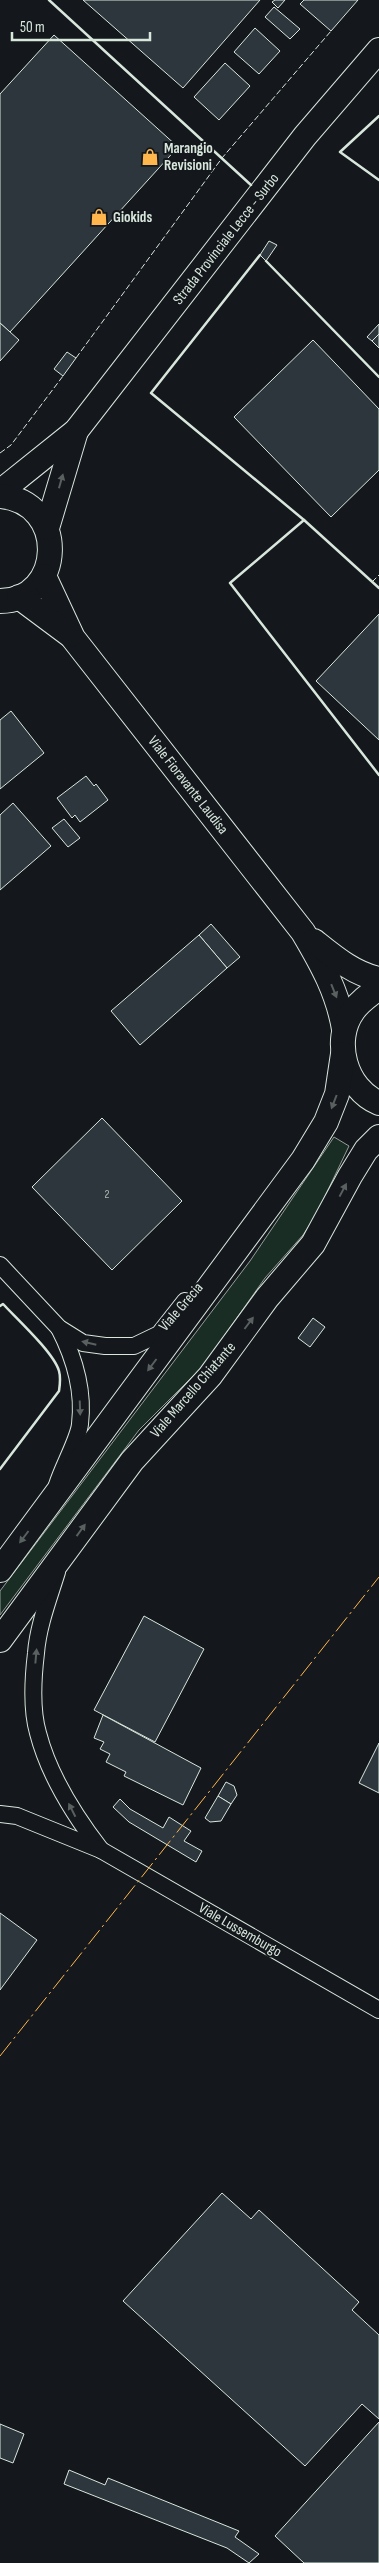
<svg xmlns="http://www.w3.org/2000/svg" width="379" height="2563" font-family="'Sofia Sans Condensed',sans-serif">
	<style>
		.green { fill: #1a2d24; stroke: #939e99 }
		.building { fill: #2c363c; stroke: #d8e6dc }
		.lines { fill: none; stroke-linecap: round; stroke-linejoin: round }
		.street-casing { stroke: #d8e6dc; stroke-width: 18 }
		.secondary-casing { stroke: #d8e6dc; stroke-width: 26 }
		.street { stroke: #14181c; stroke-width: 16 }
		.secondary { stroke: #14181c; stroke-width: 24 }
		.fence { stroke: #d8e6dc; stroke-width: 1; stroke-dasharray: 6 2.5; stroke-linecap: butt }
		.wall { stroke: #d8e6dc; stroke-width: 2.5 }
		.power { stroke: #ffb74d; stroke-width: 1; stroke-dasharray: 18 4 2.5 4; stroke-linecap: butt }
		.oneway { fill: #59605f }
		.labels { text-anchor: middle; dominant-baseline: central; stroke-width: 4; stroke-linejoin: round; paint-order: stroke }
		.number-label { font-size: 12px; fill: #adbab4 }
		.poi-label { font-size: 15px; font-weight: bold; fill: #d8e6dc; stroke: #14181c; text-anchor: start }
		.street-label { font-size: 15px; fill: #d8e6dc; stroke: #14181c }
	</style>
	<rect width="100%" height="100%" fill="#14181c"/>
	<polygon class="green" points="334,1137 349,1146 315,1217 303,1235 265,1278 203,1366 139,1430 0,1615 0,1591 250,1261"/>
	<g class="building">
		<polygon points="83,0 260,0 183,88"/>
		<polygon points="275,0 285,0 278,8 272,2"/>
		<polygon points="304,0 358,0 331,31 300,4"/>
		<polygon points="274,7 300,29 290,39 265,17"/>
		<polygon points="255,28 280,51 259,74 234,52"/>
		<polygon points="54,35 178,147 10,332 0,323 0,94"/>
		<polygon points="225,63 250,86 219,120 194,97"/>
		<polygon points="269,241 277,245 266,261 260,255"/>
		<polygon points="0,323 19,340 0,361"/>
		<polygon points="379,324 379,334 372,341 367,337"/>
		<polygon points="379,334 379,348 372,341"/>
		<polygon points="313,340 379,409 379,470 331,517 234,417"/>
		<polygon points="67,352 76,358 63,376 54,369"/>
		<polygon points="379,614 379,740 316,681"/>
		<polygon points="11,711 44,753 0,789 0,720"/>
		<polygon points="86,776 94,786 96,784 108,800 80,822 75,815 72,818 57,798"/>
		<polygon points="13,803 51,846 0,890 0,815"/>
		<polygon points="64,819 80,838 68,847 52,828"/>
		<polygon points="211,924 240,957 227,968 199,935"/>
		<polygon points="199,935 227,968 140,1045 111,1011"/>
		<polygon points="102,1118 182,1201 112,1270 32,1187"/>
		<polygon points="313,1318 325,1327 310,1347 298,1338"/>
		<polygon points="144,1616 204,1649 155,1742 94,1710"/>
		<polygon points="103,1715 201,1768 183,1805 124,1776 126,1772 106,1762 110,1754 100,1749 104,1742 94,1738"/>
		<polygon points="379,1743 379,1793 359,1783"/>
		<polygon points="226,1782 234,1786 237,1795 231,1804 218,1796"/>
		<polygon points="218,1796 231,1804 221,1821 210,1822 205,1818"/>
		<polygon points="120,1799 130,1809 163,1828 169,1817 191,1831 184,1841 202,1851 196,1862 129,1822 113,1807"/>
		<polygon points="0,1913 37,1940 0,1990"/>
		<polygon points="222,2193 251,2219 259,2210 359,2302 352,2310 379,2335 379,2419 362,2404 305,2466 123,2301"/>
		<polygon points="379,2422 379,2563 304,2563 275,2536"/>
		<polygon points="0,2424 24,2434 13,2463 0,2458"/>
		<polygon points="69,2470 105,2485 108,2478 239,2531 235,2537 259,2554 249,2563 227,2548 64,2484"/>
	</g>
	<g class="lines">
		<g class="street-casing">
			<g id="street">
				<polyline points="0,1265 59,1328 83,1343 105,1346 134,1346 159,1334 185,1301"/>
				<path d="M57,1485C62,1468 79,1438 80,1424C84,1391 74,1357 59,1328"/>
				<path d="M57,1572C49,1598 38,1626 36,1653C33,1678 31,1709 38,1733C49,1776 74,1815 101,1850"/>
				<polyline points="0,1814 17,1816 101,1850 379,2010"/>
			</g>
		</g>
		<g class="secondary-casing">
			<g id="secondary">
				<polyline points="0,492 76,431 305,136 379,50"/>
				<path d="M0,496C69,502 64,601 0,601"/>
				<polyline points="47,528 76,431"/>
				<path d="M44,576L73,638L303,932C322,964 338,993 344,1029"/>
				<polyline points="19,597 70,635"/>
				<path d="M314,941C334,957 354,974 379,979"/>
				<path d="M379,988C369,995 360,1001 353,1011C332,1040 345,1089 379,1103"/>
				<polyline points="0,1570 303,1160 326,1122 337,1094 343,1054"/>
				<polyline points="0,1640 132,1461 210,1376 267,1298 313,1244 350,1176 366,1150 379,1137"/>
			</g>
		</g>
		<use href="#street" class="street"/>
		<use href="#secondary" class="secondary"/>
		<g class="fence">
			<polyline points="76,358 222,158 331,31"/>
			<polyline points="0,453 11,445 63,376"/>
			<polyline points="372,582 379,575"/>
		</g>
		<g class="wall">
			<polyline points="49,0 251,185"/>
			<polyline points="379,116 340,152 379,180"/>
			<polyline points="260,255 151,393 304,520"/>
			<polyline points="266,261 379,377"/>
			<polyline points="379,588 304,520 230,583 379,775"/>
			<path d="M0,1306L3,1304C17,1319 54,1353 59,1371C61,1378 60,1384 59,1391L0,1469"/>
		</g>
		<polyline class="power" points="0,2056 379,1577"/>
	</g>
	<defs><path id="oneway-solid" d="M-6-.8H1V-3.2L6.5 0L1 3.2V.8H-6Z" transform="scale(1.25)"/></defs>
	<g class="oneway">
		<use href="#oneway-solid" transform="translate(61 481) rotate(-74)"/>
		<use href="#oneway-solid" transform="translate(334 991) rotate(68)"/>
		<use href="#oneway-solid" transform="translate(334 1102) rotate(111)"/>
		<use href="#oneway-solid" transform="translate(343 1190) rotate(-62)"/>
		<use href="#oneway-solid" transform="translate(249 1323) rotate(-53)"/>
		<use href="#oneway-solid" transform="translate(89 1343) rotate(-167)"/>
		<use href="#oneway-solid" transform="translate(152 1365) rotate(127)"/>
		<use href="#oneway-solid" transform="translate(80 1408) rotate(88)"/>
		<use href="#oneway-solid" transform="translate(81 1530) rotate(-54)"/>
		<use href="#oneway-solid" transform="translate(24 1537) rotate(127)"/>
		<use href="#oneway-solid" transform="translate(36 1656) rotate(-85)"/>
		<use href="#oneway-solid" transform="translate(72 1810) rotate(-117)"/>
	</g>
	<defs>
		<g id="shop-bare" transform="scale(1.35)"><path d="M-5-2.5h2.3a2.7 3.5 0 0 1 5.4 0H5L5.5 6h-11ZM-1.5-2.5h3a1.5 2.3 0 0 0-3 0Z" fill="#ffb74d" stroke="#14181c" stroke-width="2.5" paint-order="stroke"/></g>
	</defs>
	<g fill-rule="evenodd">
		<use href="#shop-bare" x="150" y="157"/>
		<use href="#shop-bare" x="99" y="217"/>
	</g>
	<g class="labels">
		<g class="number-label">
			<text x="107" y="1194">2</text>
		</g>
		<g class="poi-label">
			<text x="164" y="148">Marangio<tspan x="164" dy="17">Revisioni</tspan></text>
			<text x="113" y="217">Giokids</text>
		</g>
		<g class="street-label">
			<text transform="translate(226 239) rotate(-52)">Strada Provinciale Lecce - Surbo</text>
			<text transform="translate(188 785) rotate(52)">Viale Fioravante Laudisa</text>
			<text transform="translate(181 1307) rotate(-49)">Viale Grecia</text>
			<text transform="translate(193 1390) rotate(-49)">Viale Marcello Chiatante</text>
			<text transform="translate(240 1930) rotate(30)">Viale Lussemburgo</text>
		</g>
	</g>
	<path d="M12 32v8h138v-8" fill="none" stroke="#d8e6dc" stroke-width="2.5"/>
	<text x="20" y="32" font-size="15" fill="#d8e6dc" stroke="#14181c" stroke-width="4" paint-order="stroke">50 m</text>
</svg>
